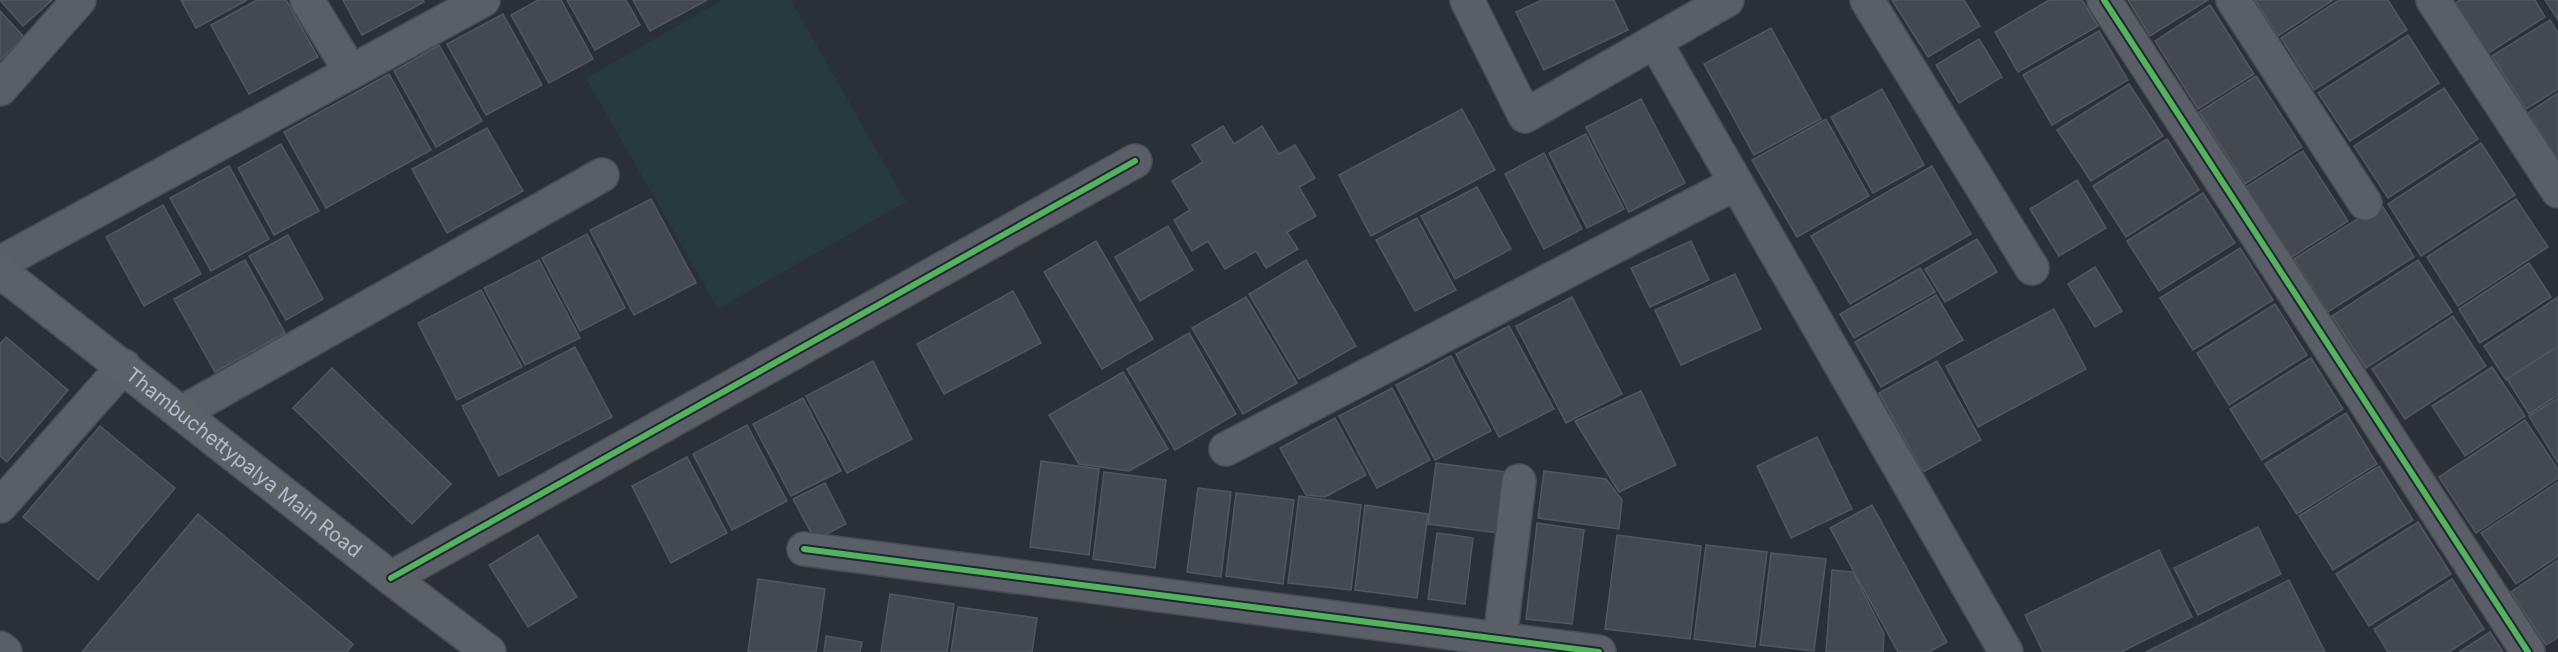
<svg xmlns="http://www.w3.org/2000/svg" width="2558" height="652" font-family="Inter,sans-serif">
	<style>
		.green { fill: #273a3e }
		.building { fill: #444950; stroke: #52575f; stroke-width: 1.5 }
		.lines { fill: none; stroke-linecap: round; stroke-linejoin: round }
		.minor-casing { stroke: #484c53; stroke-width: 36 }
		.major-casing { stroke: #484c55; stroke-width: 36 }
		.minor { stroke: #5a5e66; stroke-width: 33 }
		.major { stroke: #5c6168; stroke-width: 33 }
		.cycleway-casing { stroke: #1d2633; stroke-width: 10 }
		.cycleway { stroke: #56b35d; stroke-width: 6 }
		.labels { text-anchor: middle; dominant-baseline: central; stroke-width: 4.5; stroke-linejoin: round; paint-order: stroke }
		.street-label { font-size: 20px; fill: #b4bcc9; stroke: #1d2633 }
	</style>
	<rect width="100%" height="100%" fill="#2a3038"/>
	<polygon class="green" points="722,0 791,0 906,202 718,309 586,78"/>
	<g class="building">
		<polygon points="0,0 52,0 23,26"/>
		<polygon points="181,0 247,0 196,28"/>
		<polygon points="257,0 286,0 318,57 249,94 211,25"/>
		<polygon points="343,0 423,0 424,2 362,35"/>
		<polygon points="538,0 561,0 593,59 549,83 511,15"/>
		<polygon points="567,0 626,0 640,25 595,50"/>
		<polygon points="633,0 707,0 650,31"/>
		<polygon points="1542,0 1614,0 1628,30 1544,70 1516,12"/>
		<polygon points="1892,0 1964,0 1980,26 1928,57"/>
		<polygon points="2049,0 2082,0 2098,26 2018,72 1995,32"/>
		<polygon points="2128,0 2208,0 2150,36"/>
		<polygon points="2255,0 2333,0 2278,36"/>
		<polygon points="2339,0 2388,0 2407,30 2314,90 2281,38"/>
		<polygon points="2460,0 2535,0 2545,17 2487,54 2454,4"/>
		<polygon points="2545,0 2558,0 2558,20"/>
		<polygon points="2210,5 2254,74 2198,109 2155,41"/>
		<polygon points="0,11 24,37 0,60"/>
		<polygon points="503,14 542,85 486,115 447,44"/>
		<polygon points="2550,20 2558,33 2558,89 2526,109 2492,56"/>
		<polygon points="1771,28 1821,119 1754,155 1704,64"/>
		<polygon points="2099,31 2128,80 2052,125 2023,75"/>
		<polygon points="2408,35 2439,83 2350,141 2318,93"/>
		<polygon points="1979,39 2002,77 1959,103 1936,65"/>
		<polygon points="439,45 482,121 436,147 394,71"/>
		<polygon points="389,74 431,150 326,208 284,132"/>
		<polygon points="2256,76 2302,147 2245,184 2199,112"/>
		<polygon points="2129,84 2163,136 2091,181 2057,130"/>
		<polygon points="2444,88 2478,139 2388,198 2354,146"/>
		<polygon points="1882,89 1924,165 1873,193 1831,117"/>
		<polygon points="2558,93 2558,160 2528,113"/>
		<polygon points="1641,99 1685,183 1629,212 1586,127"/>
		<polygon points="1462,109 1495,170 1371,236 1339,175"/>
		<polygon points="1826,119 1869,196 1797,237 1752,160"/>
		<polygon points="1223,126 1234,144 1262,126 1279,154 1295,145 1315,178 1299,187 1316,216 1287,232 1298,249 1266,268 1256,251 1225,269 1208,241 1192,251 1174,220 1190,210 1172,181 1203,162 1192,145"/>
		<polygon points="487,128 523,191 447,233 412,169"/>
		<polygon points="1586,134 1624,209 1587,228 1549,153"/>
		<polygon points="2167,139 2199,190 2126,237 2093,186"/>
		<polygon points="2481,143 2515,195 2421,256 2388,204"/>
		<polygon points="281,144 319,211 274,235 238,168"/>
		<polygon points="2303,151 2348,221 2292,257 2246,187"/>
		<polygon points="1544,153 1582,229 1544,249 1505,174"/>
		<polygon points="229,166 269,239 211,271 170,198"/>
		<polygon points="1932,166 1971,234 1850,304 1811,236"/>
		<polygon points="2077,180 2106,228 2059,256 2030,209"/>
		<polygon points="1477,187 1511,249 1455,279 1421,216"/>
		<polygon points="2203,193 2235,243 2159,291 2127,241"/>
		<polygon points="651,199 696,283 634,315 590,230"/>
		<polygon points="2516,199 2548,247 2458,306 2427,257"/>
		<polygon points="2381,204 2414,257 2328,312 2294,259"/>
		<polygon points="163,205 201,274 144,306 106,237"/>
		<polygon points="1417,218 1456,290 1415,311 1376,240"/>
		<polygon points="1168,226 1193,270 1140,301 1115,257"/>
		<polygon points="587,234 625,308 580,331 542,258"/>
		<polygon points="288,235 323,299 286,320 249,256"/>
		<polygon points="1977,239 1997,272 1945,302 1925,269"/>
		<polygon points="1096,241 1153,339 1102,369 1044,272"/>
		<polygon points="1691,241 1709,280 1650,307 1631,268"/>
		<polygon points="2240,248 2273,300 2193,350 2160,298"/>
		<polygon points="245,260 285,333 215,372 174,299"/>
		<polygon points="539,260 580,338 525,365 484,288"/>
		<polygon points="1306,260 1356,346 1299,379 1249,294"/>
		<polygon points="2418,260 2452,312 2366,368 2332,316"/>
		<polygon points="2529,263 2551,297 2480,343 2459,309"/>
		<polygon points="2095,267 2122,311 2095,327 2068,284"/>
		<polygon points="1920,268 1935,292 1854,338 1840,314"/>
		<polygon points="1735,274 1761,329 1681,365 1655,310"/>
		<polygon points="481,290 522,367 457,400 418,323"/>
		<polygon points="1013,291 1041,343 944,394 917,344"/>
		<polygon points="1936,295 1963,340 1881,387 1855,342"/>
		<polygon points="1246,297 1297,383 1243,414 1192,328"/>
		<polygon points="1572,297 1622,394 1566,423 1516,326"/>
		<polygon points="2558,297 2558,346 2506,380 2484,346"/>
		<polygon points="2275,304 2307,355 2229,405 2197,353"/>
		<polygon points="2054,309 2086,369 1978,427 1946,366"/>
		<polygon points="2453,316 2486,366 2405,419 2372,369"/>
		<polygon points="1509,326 1554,409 1499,437 1456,354"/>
		<polygon points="1189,333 1236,414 1175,450 1127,369"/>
		<polygon points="6,337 68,390 7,462 0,456 0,344"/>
		<polygon points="2558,346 2558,395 2529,414 2507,379"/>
		<polygon points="575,347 612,417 499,476 462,406"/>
		<polygon points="1451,356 1491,431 1435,460 1396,385"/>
		<polygon points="2311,358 2343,409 2262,460 2230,409"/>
		<polygon points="873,361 912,439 847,473 806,396"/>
		<polygon points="1937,361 1981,440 1923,472 1879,393"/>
		<polygon points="2492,367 2525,416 2465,456 2432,406"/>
		<polygon points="332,368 451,484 412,524 293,408"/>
		<polygon points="1123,372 1168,449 1129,471 1079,464 1049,415"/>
		<polygon points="1392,388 1430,460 1377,488 1339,416"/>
		<polygon points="1641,391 1676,465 1619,492 1575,421"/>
		<polygon points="803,398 841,471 791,496 753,424"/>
		<polygon points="2558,398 2558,463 2529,416"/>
		<polygon points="2346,413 2377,464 2297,514 2265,464"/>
		<polygon points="1335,418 1366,475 1325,497 1306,495 1280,448"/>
		<polygon points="2525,420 2558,469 2558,478 2476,533 2439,477"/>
		<polygon points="747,425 787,501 732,530 693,454"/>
		<polygon points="100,426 175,488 98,580 23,517"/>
		<polygon points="1817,437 1852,509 1791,538 1757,466"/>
		<polygon points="687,457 727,533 671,563 632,486"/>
		<polygon points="1041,461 1099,469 1089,555 1030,547"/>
		<polygon points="1436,463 1505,472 1498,533 1428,524"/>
		<polygon points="2379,466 2413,520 2333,570 2299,516"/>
		<polygon points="1544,471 1606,479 1622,500 1619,529 1538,518"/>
		<polygon points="1104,472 1166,480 1155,568 1093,559"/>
		<polygon points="2558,482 2558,556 2516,584 2481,533"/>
		<polygon points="825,483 846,524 815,540 793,499"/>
		<polygon points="1198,488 1231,492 1221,577 1187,572"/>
		<polygon points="1236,493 1294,500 1283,584 1226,576"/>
		<polygon points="1299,496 1361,505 1351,590 1288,583"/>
		<polygon points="1365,505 1428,514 1417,598 1355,590"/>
		<polygon points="1872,505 1947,642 1929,652 1898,652 1830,528"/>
		<polygon points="198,514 353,644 347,652 82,652"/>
		<polygon points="2418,522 2451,574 2369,626 2336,574"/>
		<polygon points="1537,523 1584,530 1572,624 1526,619"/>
		<polygon points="2258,527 2281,574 2198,615 2174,568"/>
		<polygon points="1437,533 1473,538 1465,604 1428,599"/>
		<polygon points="538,535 577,597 528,627 489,565"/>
		<polygon points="1617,535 1701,546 1690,639 1605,629"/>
		<polygon points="1706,545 1767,552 1755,647 1694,639"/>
		<polygon points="2159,550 2192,617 2121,652 2043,652 2025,615"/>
		<polygon points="1771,553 1826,559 1814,651 1760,645"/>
		<polygon points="2558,560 2558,637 2546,645 2511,592"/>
		<polygon points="1832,570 1853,572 1884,634 1883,652 1826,652"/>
		<polygon points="758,579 825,589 816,652 748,652"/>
		<polygon points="2452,579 2484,629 2449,652 2388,652 2374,629"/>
		<polygon points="2289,580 2325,652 2146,652"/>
		<polygon points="890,594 954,604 947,652 881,652"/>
		<polygon points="958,607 1037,618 1032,652 951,652"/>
		<polygon points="2490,632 2503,652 2459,652"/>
		<polygon points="826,636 862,642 860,652 824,652"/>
	</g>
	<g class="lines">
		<g class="minor-casing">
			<g id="minor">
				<polyline points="307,0 351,72"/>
				<polyline points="1467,0 1525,116 1727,0"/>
				<polyline points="1867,0 2032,268"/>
				<polyline points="2104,0 2528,652"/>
				<polyline points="2233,0 2365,203"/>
				<polyline points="2433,0 2558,191"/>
				<polyline points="1655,42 2006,652"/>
				<polyline points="0,89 79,0"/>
				<polyline points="0,263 483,0"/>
				<polyline points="181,413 602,175"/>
				<polyline points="1226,449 1736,183"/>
				<polyline points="0,506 124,366"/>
				<polyline points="804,549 1599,652"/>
				<polyline points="391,578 1135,161"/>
				<polyline points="1500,640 1519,481"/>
				<polyline points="0,648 5,652"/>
			</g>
		</g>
		<g class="major-casing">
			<g id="major">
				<path id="s1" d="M0,271L391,578L489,652"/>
			</g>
		</g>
		<use href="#minor" class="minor"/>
		<use href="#major" class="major"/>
		<g class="cycleway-casing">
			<g id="cycleway">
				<polyline points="2104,0 2528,652"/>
				<polyline points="804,549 1599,652"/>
				<polyline points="391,578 1135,161"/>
			</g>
		</g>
		<use href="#cycleway" class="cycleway"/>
	</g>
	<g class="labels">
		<g class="street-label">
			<text stroke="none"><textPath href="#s1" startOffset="310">Thambuchettypalya Main Road</textPath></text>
		</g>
	</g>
</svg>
